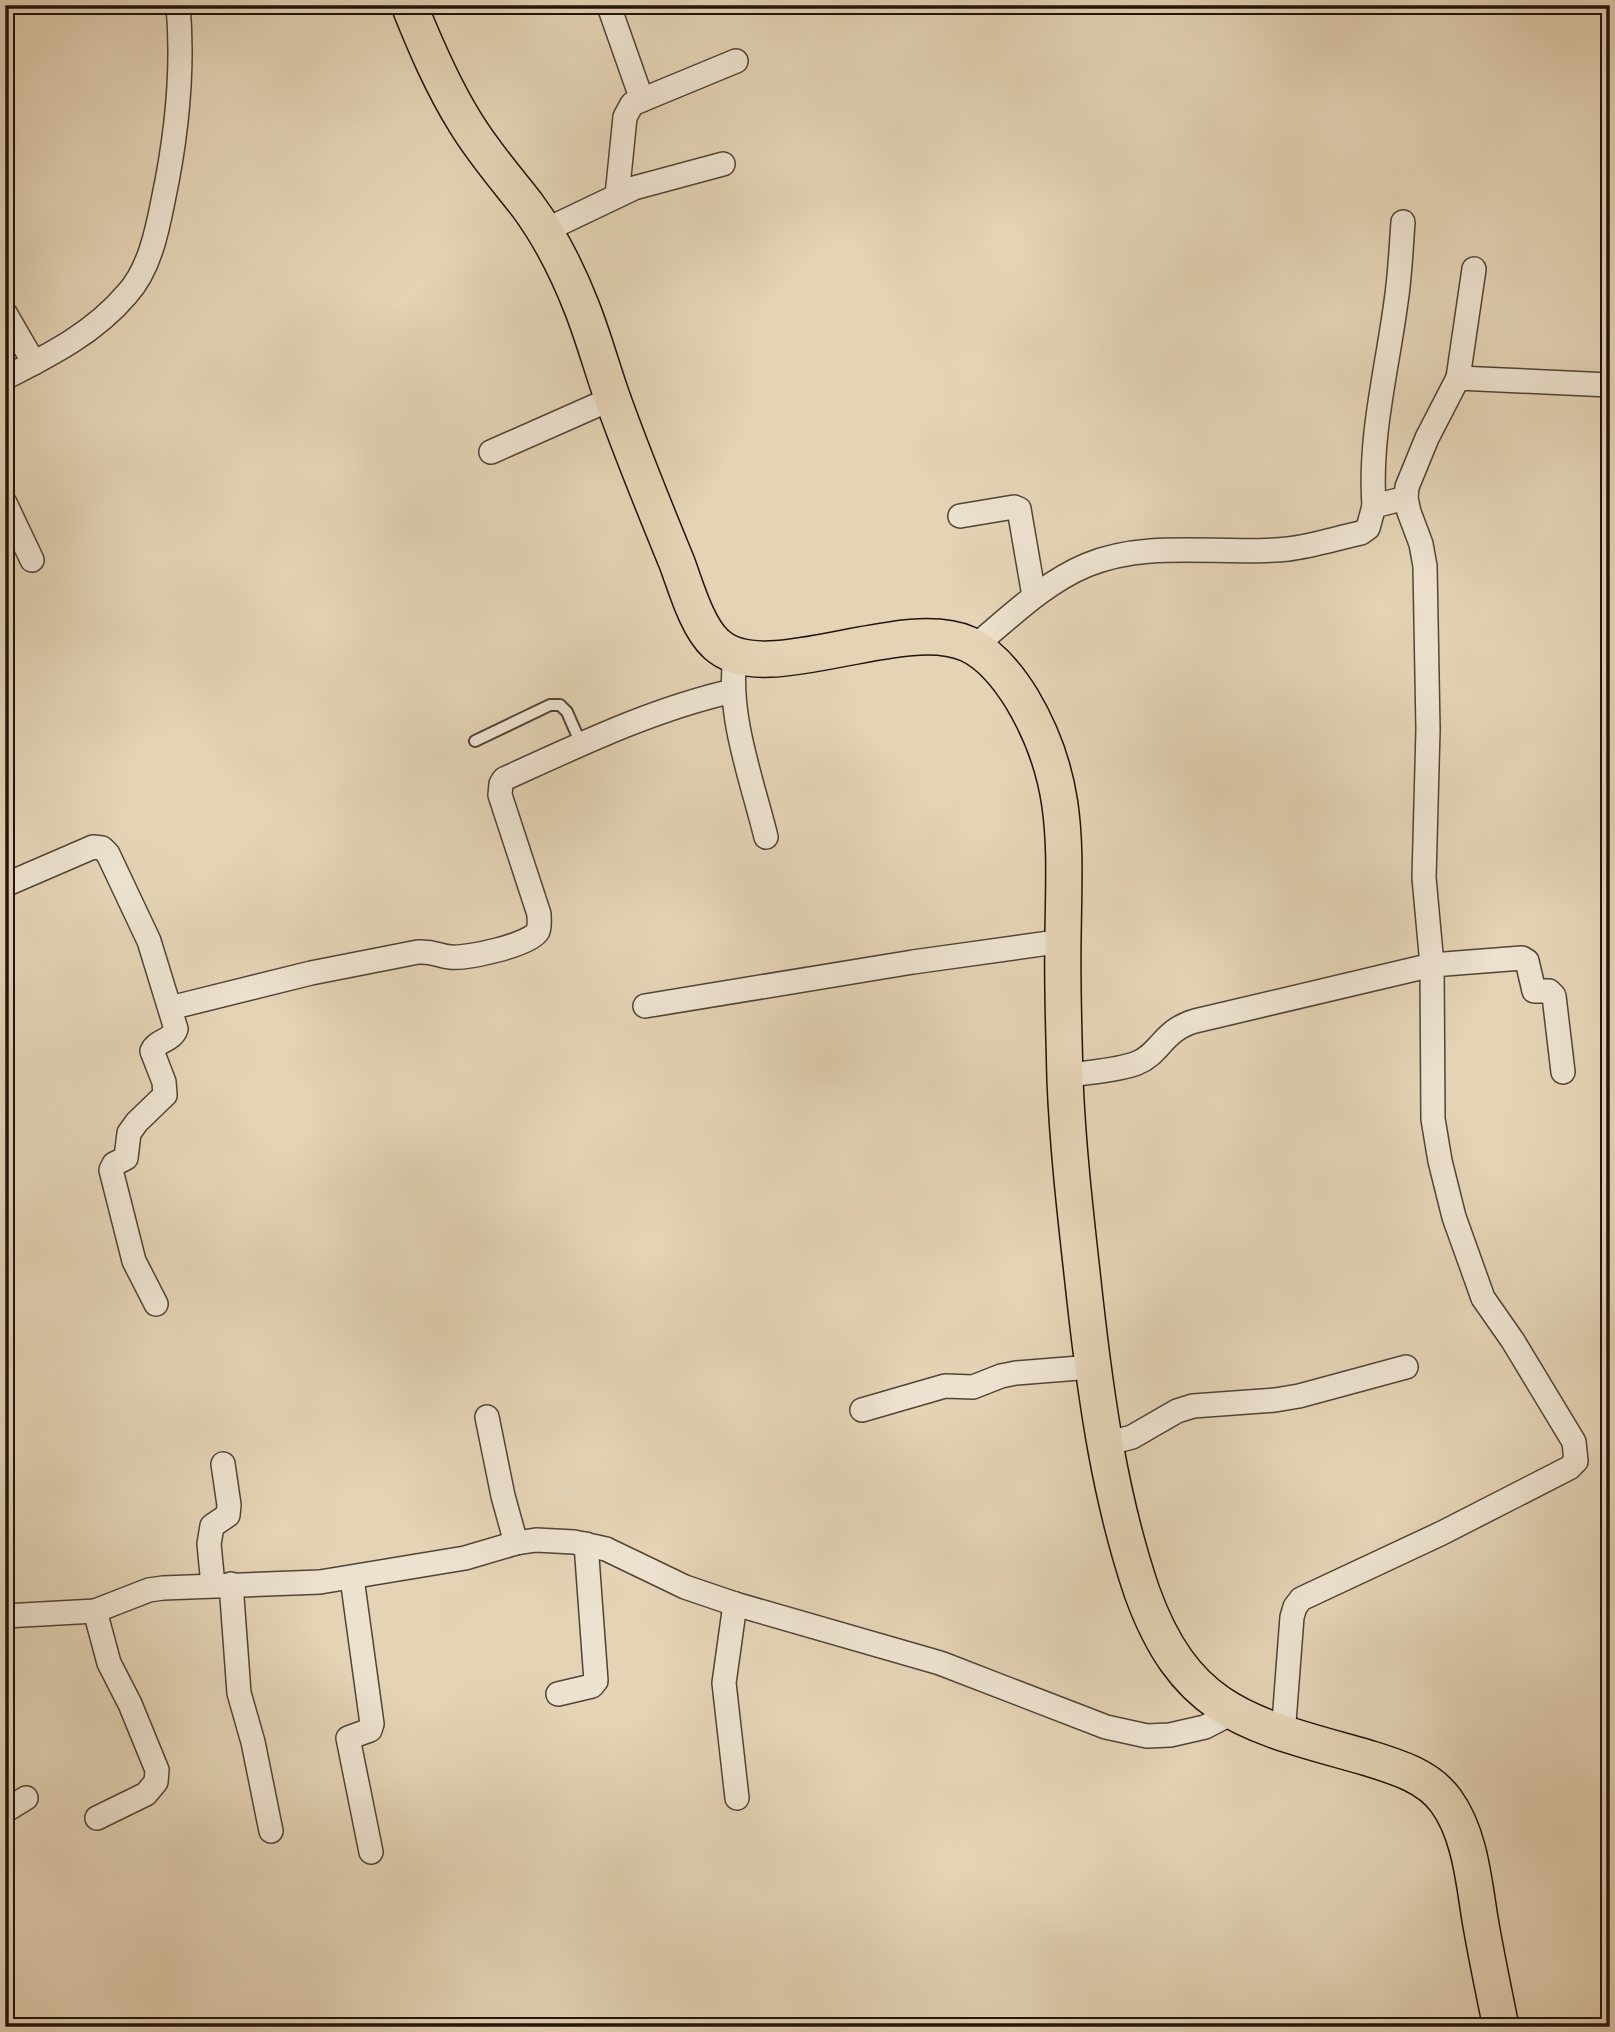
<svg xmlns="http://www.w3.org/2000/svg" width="1615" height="2032" font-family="'Libre Caslon Text',serif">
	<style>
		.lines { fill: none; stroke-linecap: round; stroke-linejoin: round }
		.lane-casing { stroke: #514437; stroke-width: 14 }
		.street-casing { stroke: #514437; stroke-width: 26 }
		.primary-casing { stroke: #20140d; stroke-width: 38 }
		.lane { stroke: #ede2cf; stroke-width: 10 }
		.street { stroke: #ede2cf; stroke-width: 23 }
		.primary { stroke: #e4d3b5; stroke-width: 35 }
	</style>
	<rect width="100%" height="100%" fill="#e4d3b5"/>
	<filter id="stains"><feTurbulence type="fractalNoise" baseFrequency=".00286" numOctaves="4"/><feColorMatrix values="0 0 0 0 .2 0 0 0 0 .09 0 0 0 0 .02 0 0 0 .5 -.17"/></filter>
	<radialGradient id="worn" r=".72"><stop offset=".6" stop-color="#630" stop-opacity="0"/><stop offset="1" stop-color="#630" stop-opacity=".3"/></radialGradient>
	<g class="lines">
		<g class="lane-casing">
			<polyline id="lane" points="475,741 550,705 560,705 567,712 581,744"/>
		</g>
		<g class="street-casing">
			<g id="street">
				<polyline points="611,12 642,100"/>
				<polyline points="617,196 625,117 632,104 736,61"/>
				<polyline points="544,231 634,188 723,164"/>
				<polyline points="5,313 34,363"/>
				<path d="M5,378C50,355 94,333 127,294C149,270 157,232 163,201C177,135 184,72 178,5"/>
				<polyline points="1458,378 1474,269"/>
				<polyline points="491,452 613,398"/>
				<polyline points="5,503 32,560"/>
				<path d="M1374,506C1369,437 1387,370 1396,302C1400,276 1401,249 1403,222"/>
				<polyline points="960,516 1014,507 1019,509 1034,596"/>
				<path d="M975,646C1010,617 1044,583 1087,565C1151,539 1221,556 1288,549C1312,546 1337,538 1361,533L1368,528L1374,506L1406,498"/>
				<path d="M735,657C727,715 752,780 766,837"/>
				<path d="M5,885L93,847L102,848L108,854L149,941L176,1029C172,1041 157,1040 152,1051L164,1082L165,1095L137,1122L129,1133L126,1158L114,1164L111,1170L134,1261L156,1304"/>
				<polyline points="645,1006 913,962 1063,941"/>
				<path d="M170,1008L311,973L418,952C434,951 438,956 450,957C466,959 531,945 538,931C540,926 539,920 539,914L500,795L501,784L504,779C579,745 653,709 733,691"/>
				<path d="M1065,1076C1087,1072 1117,1071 1137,1063C1160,1054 1163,1030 1195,1021L1432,965L1522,958L1527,961L1534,991H1549L1554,996L1563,1072"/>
				<polyline points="862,1410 945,1386 973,1387 1001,1376 1016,1373 1092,1367"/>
				<polyline points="487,1417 503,1496 516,1543"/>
				<polyline points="1105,1444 1132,1437 1177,1411 1193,1406 1275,1400 1299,1396 1406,1367"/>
				<polyline points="352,1578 372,1724 370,1730 348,1738 371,1852"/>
				<polyline points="231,1584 239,1693 253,1742 271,1831"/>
				<polyline points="213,1585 209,1544 212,1526 228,1515 229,1505 223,1464"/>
				<polyline points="735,1604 724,1683 737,1798"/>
				<polyline points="95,1611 109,1663 130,1704 157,1770 156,1782 146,1794 97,1818"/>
				<polyline points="5,1616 95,1611 149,1590 163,1588 320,1582 465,1558 516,1543 536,1540 574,1542 606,1549 685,1587 735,1604 940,1663 1106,1727 1147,1736 1170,1735 1205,1727 1232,1713"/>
				<polyline points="558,1694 592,1686 596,1681 586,1544"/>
				<polyline points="1283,1735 1292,1617 1295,1607 1301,1599 1442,1533 1569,1468 1576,1461 1574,1442 1513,1341 1483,1298 1454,1217 1440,1161 1433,1119 1432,965 1424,878 1428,730 1425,566 1421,544 1409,512 1406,498 1407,487 1427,438 1458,378 1610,385"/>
				<polyline points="5,1811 26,1798"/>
			</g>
		</g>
		<g class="primary-casing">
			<path id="primary" d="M409,5C425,45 442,85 465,122C483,152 506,178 527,205C550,236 568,272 582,308C593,336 601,365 611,394C631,451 654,507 677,563C686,587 697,627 716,644C764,690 901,614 968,644C990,654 1009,678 1022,699C1071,781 1064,847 1063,938C1062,985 1064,1033 1065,1080C1068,1154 1077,1227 1085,1300C1096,1398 1110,1498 1142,1592C1187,1717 1254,1725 1368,1758C1397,1767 1428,1776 1446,1801C1471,1835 1474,1885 1481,1925C1487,1959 1494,1993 1501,2027"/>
		</g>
		<use href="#lane" class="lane"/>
		<use href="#street" class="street"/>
		<use href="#primary" class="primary"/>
	</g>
	<rect width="1615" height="2032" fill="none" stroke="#e4d3b5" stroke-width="28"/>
	<rect x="7" y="7" width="1601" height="2018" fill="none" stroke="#20140d" stroke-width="3.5"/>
	<rect x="14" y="14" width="1587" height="2004" fill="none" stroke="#20140d" stroke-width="2"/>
	<rect width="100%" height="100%" filter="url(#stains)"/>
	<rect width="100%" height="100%" fill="url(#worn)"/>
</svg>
